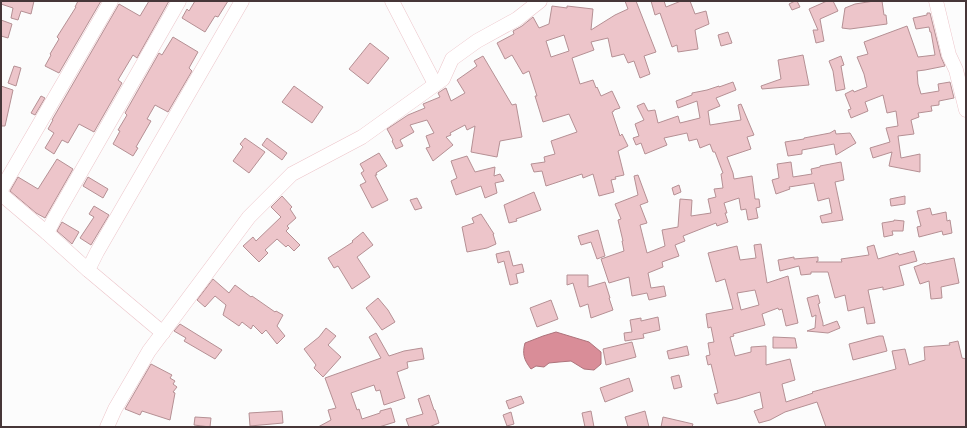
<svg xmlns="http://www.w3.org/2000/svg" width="967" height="428" font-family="'Fira Sans',sans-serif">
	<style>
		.water { fill: #d98d98; stroke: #ad737b }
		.building { fill: #edc5ca; stroke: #b59094; fill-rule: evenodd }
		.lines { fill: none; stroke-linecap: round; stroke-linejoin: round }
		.minor-casing { stroke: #edc5ca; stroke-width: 15 }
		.minor { stroke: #fff; stroke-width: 14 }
	</style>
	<rect width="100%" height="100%" fill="#fcfcfc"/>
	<path class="water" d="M556,332L589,342L601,352V364L594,370L584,369L571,361L559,362L549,363L544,367L536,366L531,369C524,360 522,354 525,343L543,336Z"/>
	<g class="building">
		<polygon points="1,1 34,1 31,14 21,11 18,20 11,18 13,8 1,4"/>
		<polygon points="78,1 101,1 59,73 45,66 51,55 50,54 59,39 57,37 76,7 75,7"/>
		<polygon points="149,1 169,1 137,58 133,55 118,80 122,83 94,132 79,124 68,143 62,140 54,154 45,148 54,133 48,129 53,120 52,120 119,4 140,16"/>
		<polygon points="195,1 228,1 218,17 215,16 205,32 182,18 187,9 189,11"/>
		<path d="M625,1H636L656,52L644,56L650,74L640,78L634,61L628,63L624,54L612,57L608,38L591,42L594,50L572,58L580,84L593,80L596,88L597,87L601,96L612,91L620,108L614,110V111L612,112L620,136L622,134L628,146L618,151L624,175L615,177L616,179L611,180L614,192L599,196L593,174L583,178L582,174L546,186L542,171L534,172L531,164L545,162L544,157L555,154L551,141L577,132L569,114L543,122L535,96H537L529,71L523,74L512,55L505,59L497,43L514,34L513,31L522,26L533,17L539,28L549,24L552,6L567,8V6L593,9L591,30L615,15L628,9ZM564,35L569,51L551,57L546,41Z"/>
		<polygon points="651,1 664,1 666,7 681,1 690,1 695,14 706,11 709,24 695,30 698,49 678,52 677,45 672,47 660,13 655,15"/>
		<polygon points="795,1 797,1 800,7 792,10 789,4"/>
		<polygon points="827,1 833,1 838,11 820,19 824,41 816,43 813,30 818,30 809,9"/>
		<polygon points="874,1 882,1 884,15 886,15 887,24 850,29 842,28 845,8 855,4"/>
		<polygon points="927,13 930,13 941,57 945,66 925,70 917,71 918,84 921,94 939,91 938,84 950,82 954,98 939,101 939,105 931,106 932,111 918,113 919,117 911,120 914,134 898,136 901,158 920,154 920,172 889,166 892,152 873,158 870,148 890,142 886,128 898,126 896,111 887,113 883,95 865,102 868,111 851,118 848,110 851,109 845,94 853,90 854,92 867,87 864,74 857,57 868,54 864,42 907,26 918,57 935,55 931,32 930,32 929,27 916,29 913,18 927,15"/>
		<polygon points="1,20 12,24 8,38 1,36"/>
		<polygon points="728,32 732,43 721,46 718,35"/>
		<polygon points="173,37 198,52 189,68 192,71 168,112 155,105 147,119 151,121 136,147 138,148 133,156 113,144 120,131 118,130 127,115 125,113 159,53 162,55"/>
		<polygon points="370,43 389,58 368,84 349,69"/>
		<polygon points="803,55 809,85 762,89 761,86 781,79 778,60"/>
		<polygon points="483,56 512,105 516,104 522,137 500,141 497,157 471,152 475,126 467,130 465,125 450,133 451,135 446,137 453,145 433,161 426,148 430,147 426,136 434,133 427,120 410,125 414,132 400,140 403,146 396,149 392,141 393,140 387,129 408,115 425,108 423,104 440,97 438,93 444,89 446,88 451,101 465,93 457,80 477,66 474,61"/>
		<polygon points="841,56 844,65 841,66 845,89 836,91 833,71 829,61"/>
		<polygon points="14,66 21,68 16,86 8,83"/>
		<polygon points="733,82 736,90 716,98 720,106 708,111 710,125 741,120 738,105 741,104 754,135 747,137 751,149 727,157 733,173 734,179 752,176 755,199 759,199 760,207 756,208 758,218 748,220 746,209 741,210 739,198 724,203 727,213 725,213 728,222 717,226 716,223 683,236 685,241 675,245 679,256 662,262 663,267 648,273 651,288 664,286 666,296 649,300 647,293 632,296 629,277 609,283 601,259 624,251 622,241 623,241 618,220 621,219 615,204 638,195 634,176 638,175 648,202 640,205 647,223 640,225 647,253 665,246 662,230 678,227 680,199 692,200 691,216 711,213 708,199 716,197 714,189 723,188 721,174 723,173 715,152 713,152 710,144 700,148 697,139 689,141 687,133 664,138 667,145 645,154 641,143 636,145 633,138 639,136 635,124 644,120 637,106 644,103 648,111 655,110 658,123 678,116 680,123 700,118 697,101 678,108 676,101 692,95 692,93 707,90 719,86 719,87"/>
		<polygon points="1,86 13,90 5,126 1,126"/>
		<polygon points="294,86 323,107 312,123 282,102"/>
		<polygon points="41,96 45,98 35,115 31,113"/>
		<polygon points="835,130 836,134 850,133 856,143 836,155 834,144 802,150 802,154 788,156 785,142 804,139 804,138 830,133"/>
		<polygon points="245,138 265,152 249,173 233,161 243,147 240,144"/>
		<polygon points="267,138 287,153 282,160 262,145"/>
		<polygon points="379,153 387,166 376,173 377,175 375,175 388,200 372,208 360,185 366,182 361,173 364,171 360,164"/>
		<polygon points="467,156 475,172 495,167 494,176 500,174 504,181 495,183 497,193 485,198 481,186 456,195 451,181 457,178 451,161"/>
		<polygon points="57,159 73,169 45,218 36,213 10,191 18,177 38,189"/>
		<polygon points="791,162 793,177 812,174 811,169 820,167 820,166 841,162 844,180 835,182 843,220 822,223 820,216 832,213 829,198 818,201 814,183 789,187 790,189 776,194 772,180 779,178 777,164"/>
		<polygon points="88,177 108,189 103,198 83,186"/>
		<polygon points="679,185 681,192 674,195 672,188"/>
		<polygon points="534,192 541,210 516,219 517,221 509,223 504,205"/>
		<polygon points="282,196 292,207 290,209 296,218 287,226 289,228 286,231 300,245 294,251 288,245 286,247 277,239 265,250 268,253 259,262 243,246 253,237 256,241 281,217 271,207"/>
		<polygon points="905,196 905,204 891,206 890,199"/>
		<polygon points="417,198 422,208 415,210 410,200"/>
		<polygon points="94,206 109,215 91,245 80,238 94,217 89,214"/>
		<polygon points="930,208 932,215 946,212 947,221 950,220 952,233 943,235 942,231 919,237 917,227 921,226 917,211"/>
		<polygon points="481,214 494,234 493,234 496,244 487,248 467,252 462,227 474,223 472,218"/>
		<polygon points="894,220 904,221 903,231 892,231 893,235 884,237 882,223 894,221"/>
		<polygon points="62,222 79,232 72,244 57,231"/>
		<polygon points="598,230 605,256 597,259 591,242 581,245 578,236"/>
		<polygon points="363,232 373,245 357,257 370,277 352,289 338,266 334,268 328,258 353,242 352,241"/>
		<path d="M761,244L767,283L788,276L798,323L786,326L782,309L779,310L778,308L762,314L765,325L733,334L734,336L730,337L735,356L751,352V347L766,346V365L790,359L795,380L782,384L786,402L813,393L812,392L896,369L892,351L905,349L909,365L925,360L924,347L950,345L949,343L958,341L962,358L966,359V427H826L817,402L785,412L770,420L759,423L754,411L763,408L760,392L737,399L717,404L714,394L718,393L711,364L708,365L706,356L710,355L708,343L714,342L711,327L708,328L706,314L733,309L725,279L716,282L708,253L737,246L740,260L756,258L754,245ZM755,290L759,305L741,310L737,293Z"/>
		<polygon points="874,245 878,259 898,253 899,255 914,251 917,261 899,266 904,285 883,290 883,287 868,290 875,323 867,324 864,307 848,311 845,295 835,298 828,272 811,272 811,274 801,275 799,266 780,271 778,260 794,257 794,259 818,257 818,261 816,262 842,262 841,259 869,255 867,247"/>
		<polygon points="509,251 513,266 522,264 524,272 516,274 518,283 510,285 504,261 498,263 496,254"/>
		<polygon points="954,258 959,283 941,287 942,298 931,299 929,281 920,284 914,267 925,263 926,264"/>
		<polygon points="567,275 588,275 588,287 605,282 610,298 609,298 613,310 591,318 588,304 580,307 573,283 567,285"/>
		<polygon points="213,279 229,293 235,285 251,297 252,296 275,312 276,311 283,315 277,326 285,336 277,344 266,330 262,334 253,325 251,329 242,322 239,326 223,315 226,305 215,296 205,307 197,300"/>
		<polygon points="818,295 820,303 818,304 823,323 823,326 837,321 840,328 828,333 807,331 815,328 816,315 812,317 807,298"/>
		<polygon points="378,298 388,310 395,322 382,330 366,308"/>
		<polygon points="551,300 558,319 537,327 530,308"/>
		<polygon points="658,317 660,330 643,334 644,338 625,341 624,333 632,332 630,320 641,318 641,321"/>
		<polygon points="180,324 222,350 215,359 184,341 186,338 174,331"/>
		<polygon points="326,328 336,336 328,345 341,357 323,377 314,368 316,365 304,349 319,337"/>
		<polygon points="376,333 389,356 404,351 422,348 424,359 407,362 408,368 397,372 405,398 384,405 380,390 376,391 374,385 351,393 357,410 359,409 362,419 380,413 380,411 391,408 395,422 379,427 318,427 331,420 328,410 336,408 325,378 381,358 369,337"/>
		<polygon points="879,336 883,336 887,351 853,360 849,344"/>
		<polygon points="773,337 795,338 797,348 773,348"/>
		<polygon points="632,342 636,357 606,365 603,349"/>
		<polygon points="687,346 689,355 669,359 667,351"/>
		<polygon points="151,364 172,375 170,378 175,381 173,384 177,387 173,392 175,393 170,420 142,411 140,415 125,409"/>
		<polygon points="679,375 682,387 674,389 671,377"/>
		<polygon points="629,378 633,391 605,402 600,388"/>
		<polygon points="429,395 434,410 435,410 439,423 429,427 409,427 406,419 423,414 418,399"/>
		<polygon points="521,396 524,403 509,409 506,401"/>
		<polygon points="282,411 283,423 250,426 249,413"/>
		<polygon points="591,411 594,427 585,427 582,413"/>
		<polygon points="645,411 649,427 628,427 625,417"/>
		<polygon points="511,412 514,424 507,426 503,415"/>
		<polygon points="195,417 211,418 210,427 194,425"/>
		<polygon points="663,417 693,424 692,427 661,427"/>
	</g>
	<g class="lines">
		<g class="minor-casing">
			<g id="minor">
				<polyline points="392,1 435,84"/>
				<polyline points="936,1 949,55 956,70 966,110"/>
				<polyline points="1,190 111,1"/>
				<polyline points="1,194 47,233"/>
				<polyline points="88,270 47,233 54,219 179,1"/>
				<polyline points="163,333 88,270 97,252 242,1"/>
				<polyline points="107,427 115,409 149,351 249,217 292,174 362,137 443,79 452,59 477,41 517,19 540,1"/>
			</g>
		</g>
		<use href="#minor" class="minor"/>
	</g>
	<rect width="967" height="428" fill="none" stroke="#463638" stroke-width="4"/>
</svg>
